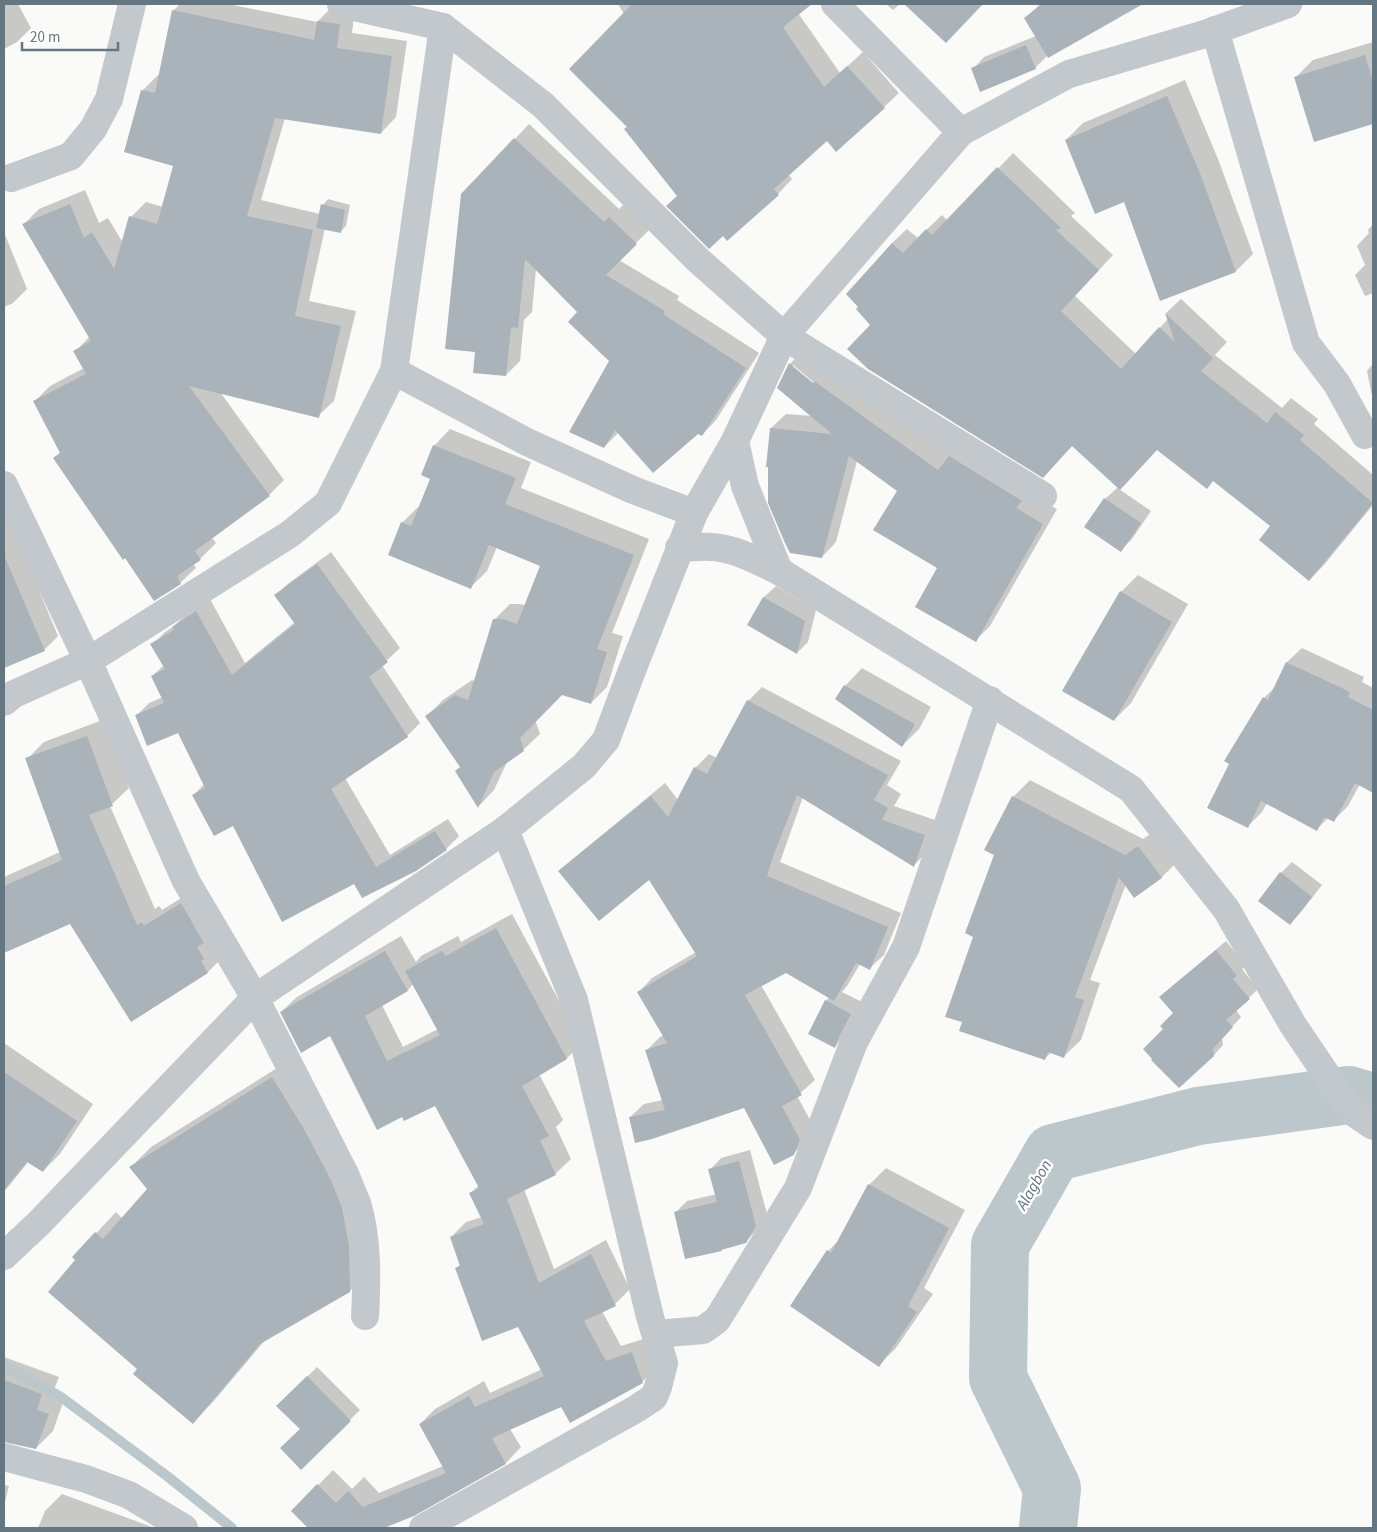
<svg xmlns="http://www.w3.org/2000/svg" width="1377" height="1532" font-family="'Source Sans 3',sans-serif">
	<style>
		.shadow { fill: #0003; fill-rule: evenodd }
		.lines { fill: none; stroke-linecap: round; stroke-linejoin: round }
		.stream { stroke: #bbc7cb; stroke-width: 10 }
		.river { stroke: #bbc7cb; stroke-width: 58 }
		.building { fill: #aab3b9 }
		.minor { stroke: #c3c8cc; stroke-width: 28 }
		.labels { text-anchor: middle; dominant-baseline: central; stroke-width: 5; stroke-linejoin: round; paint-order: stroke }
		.water-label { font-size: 16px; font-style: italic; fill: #60757c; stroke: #fff }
	</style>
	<rect width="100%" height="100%" fill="#fafaf8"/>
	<g class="shadow">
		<polygon points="4,4 18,4 31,28 17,42 4,49"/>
		<polygon points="180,4 228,4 317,22 333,6 355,9 352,33 407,41 396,117 381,133 285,118 261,200 320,214 323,205 328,199 350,205 346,226 340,232 325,228 309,301 356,311 334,401 318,416 220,392 284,480 269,495 212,538 216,543 200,559 193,563 196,568 180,583 54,458 61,452 35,401 50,386 84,368 75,352 90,336 24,224 39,209 85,190 99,223 108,218 123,243 131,217 146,202 163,207 175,165 125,151 143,90 158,75 160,75 173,11"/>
		<polygon points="618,4 808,4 798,13 840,73 863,52 899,93 884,107 827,140 788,174 792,179 778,194 678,196 628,126 624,14"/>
		<polygon points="886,4 900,4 893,10"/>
		<polygon points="906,4 982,4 946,42"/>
		<polygon points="1040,4 1141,4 1048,56 1048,55 1035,68 973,69 984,57 1036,36 1025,19"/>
		<polygon points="1373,42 1373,123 1315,140 1296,77 1313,60"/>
		<polygon points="1185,80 1218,159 1253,254 1236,271 1161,299 1124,200 1066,140 1083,123"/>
		<polygon points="529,124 619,209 625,203 650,229 619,260 679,296 677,300 759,353 716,420 702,435 698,432 619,432 604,447 611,361 579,312 536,269 532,312 524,320 520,361 506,375 476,351 463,195"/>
		<polygon points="1013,153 1075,213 1071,216 1113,255 1075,296 1136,354 1168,319 1166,313 1181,299 1227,342 1215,355 1282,408 1291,398 1318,419 1314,424 1373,475 1373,505 1324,565 1309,580 1272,526 1214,480 1157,449 1119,489 1151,511 1132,539 1120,551 1086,527 1105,499 1118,487 1073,445 1043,476 872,325 892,243 907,229 918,238 942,215 948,221"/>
		<polygon points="1373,224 1373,293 1365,296 1355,275 1365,265 1357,246 1369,233 1368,230"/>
		<polygon points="4,232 27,289 13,303 4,307"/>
		<path d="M804,349L1029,493L1057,509L990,626L975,641L899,491L857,461L836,542L822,557L771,428L786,414L813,416L779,388L790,364ZM793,365L818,386L817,388L793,368Z"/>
		<polygon points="1373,364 1373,401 1367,371"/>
		<polygon points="450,429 531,462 521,488 649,539 612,633 623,636 607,687 591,703 562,694 535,720 540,734 523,750 507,762 494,790 479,806 461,767 427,716 443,700 472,680 475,681 494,620 510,604 520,604 525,605 541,565 497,547 487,571 471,587 402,523 418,507 420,507 432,478 434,446"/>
		<polygon points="4,489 22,550 58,636 44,650 4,667"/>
		<polygon points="331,552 400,648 382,665 420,723 407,736 345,778 390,855 448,819 459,836 446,849 416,870 355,882 234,824 194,795 204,784 179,731 136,716 149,703 163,697 152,676 164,665 152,645 165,632 174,626 186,614 210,599 245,663 295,622 276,595 289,583"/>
		<polygon points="1138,575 1188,604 1131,703 1114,720 1121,592"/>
		<polygon points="776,586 816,610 808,642 797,653 749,625 764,597"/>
		<polygon points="1302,648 1364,677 1362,682 1373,688 1373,791 1360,784 1348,806 1333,821 1328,818 1317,829 1267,803 1262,812 1247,827 1264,698 1276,686 1287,662"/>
		<polygon points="862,668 931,707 919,729 902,746 837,699 845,686"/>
		<polygon points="762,687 901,761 887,785 901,794 894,806 938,821 927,852 914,865 803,797 780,862 901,913 884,955 870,968 860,964 847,986 842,992 862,1002 846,1035 835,1046 826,1001 829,997 786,972 761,985 815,1080 797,1096 813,1125 808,1139 793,1154 745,1107 630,1117 644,1104 663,1100 647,1050 660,1037 664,1035 639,992 652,978 696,952 649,878 560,872 574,858 665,783 678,800 695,768 709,754 717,758 748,701"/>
		<polygon points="105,719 129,788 110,806 155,909 159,906 162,910 199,887 225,955 208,972 131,1020 71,922 4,952 4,877 60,852 27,759 44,742"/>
		<polygon points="1030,780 1143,839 1156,830 1178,861 1162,877 1135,897 1126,884 1090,980 1100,983 1081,1040 1064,1056 1052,1052 1045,1058 975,936 996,855 1013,797"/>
		<polygon points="1292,862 1322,885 1301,912 1290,924 1281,873"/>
		<path d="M512,914L582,1043L567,1058L539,1074L563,1120L556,1127L571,1159L555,1174L524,1189L554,1269L606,1240L630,1289L615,1304L602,1311L621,1346L647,1338L657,1367L642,1382L562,1405L510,1429L521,1447L506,1463L406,1518L399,1500L372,1528H310L293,1511L333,1470L352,1489L364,1477L379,1493L443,1466L420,1424L435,1409L484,1381L490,1393L542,1369L519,1325L456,1268L461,1264L451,1237L466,1222L482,1217L471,1193L479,1185L436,1104L330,1035L281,1012L297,997L401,936L416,962L421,956L458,936L461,942ZM413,984L438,1029L403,1047L382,1005L408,990Z"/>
		<polygon points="1226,941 1246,966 1242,969 1258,989 1236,1010 1241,1017 1222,1038 1223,1045 1214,1055 1164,1029 1174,1013 1170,988"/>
		<polygon points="4,1043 93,1104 60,1154 43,1171 29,1161 4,1192"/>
		<polygon points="293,1058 370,1270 350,1291 266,1339 213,1402 193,1422 139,1369 76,1260 74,1257 116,1212 123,1219 149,1189 131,1167 151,1147"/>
		<polygon points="750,1150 767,1214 757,1230 745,1242 723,1248 721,1250 675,1213 687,1201 717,1194 710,1170 721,1158"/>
		<polygon points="886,1168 965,1210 924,1288 933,1294 896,1348 879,1365 828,1251 839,1240 869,1185"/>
		<polygon points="4,1357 59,1377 53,1392 65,1397 53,1431 36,1448 4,1440"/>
		<polygon points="317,1367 360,1410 301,1468 301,1429 278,1406"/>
		<polygon points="4,1485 9,1486 4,1506"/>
		<polygon points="62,1494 155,1528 38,1528 45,1511"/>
	</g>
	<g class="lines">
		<polyline class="stream" points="4,1366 61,1397 167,1476 232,1528"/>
		<polyline class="river" points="1048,1528 1052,1488 998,1378 1000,1245 1053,1153 1198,1116 1349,1095 1373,1102"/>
	</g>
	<g class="building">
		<polygon points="632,4 812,4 783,27 799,51 824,87 847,66 885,108 836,152 827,141 774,189 779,195 727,241 723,236 709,249 666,206 677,196 624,129 627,127 569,69"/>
		<polygon points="904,4 983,4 946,43"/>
		<polygon points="1042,4 1143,4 1048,58 1024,18"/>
		<polygon points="172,10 314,40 317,21 340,24 337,48 392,56 381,134 275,118 247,216 313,230 295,316 341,326 319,418 189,386 270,496 195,551 201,560 177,576 181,584 154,601 125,558 123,560 53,458 60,453 33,401 86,374 73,351 91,341 22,224 70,204 84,238 92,232 114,269 129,216 157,224 173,166 124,152 141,90 155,93"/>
		<polygon points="1026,45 1036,69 980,92 971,68"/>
		<polygon points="1365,55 1373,82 1373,124 1314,142 1294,77"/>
		<polygon points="1167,96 1201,176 1236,272 1160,301 1124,202 1095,214 1065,140"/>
		<polygon points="514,138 604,222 609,217 637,244 606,275 665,311 663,314 746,368 702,436 698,434 653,473 615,430 604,448 569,432 609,361 568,322 577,312 525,259 518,328 511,327 506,376 473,373 475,352 445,349 461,194"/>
		<polygon points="997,167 1061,228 1056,230 1099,270 1061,311 1121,369 1159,327 1175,342 1165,313 1213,358 1201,371 1267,423 1275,412 1304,435 1300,440 1373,503 1309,581 1259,540 1270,526 1213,481 1207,489 1157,450 1120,490 1072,446 1043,478 868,369 847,349 870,325 856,309 858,307 846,294 892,243 903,253 926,229 932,235"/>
		<polygon points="321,204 345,210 341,233 316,228"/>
		<polygon points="789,363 813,383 814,381 938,470 949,456 1022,501 1016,508 1043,524 976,642 915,607 937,568 873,530 897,491 849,456 822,558 790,553 785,543 768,503 768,467 766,467 770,428 832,434 777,388"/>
		<polygon points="433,445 516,478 505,504 634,555 597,649 607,652 591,704 562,695 520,738 524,751 494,772 478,808 455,771 460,767 425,716 455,695 468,700 493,619 503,619 517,624 540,566 489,545 471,589 388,555 401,522 411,526 430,479 421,475"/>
		<polygon points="1104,498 1141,523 1121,552 1084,527"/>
		<polygon points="4,555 45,651 4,668"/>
		<polygon points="317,564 388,662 369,677 408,737 331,789 376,867 435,831 447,850 416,871 362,898 354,884 282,922 233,826 214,836 192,795 205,788 178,733 147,746 135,715 164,703 151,676 165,669 150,644 174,630 172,627 196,611 232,675 295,624 274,595"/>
		<polygon points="1120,591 1172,622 1114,721 1062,691"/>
		<polygon points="763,597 805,621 797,654 747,625"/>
		<polygon points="1286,662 1350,692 1348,697 1373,710 1373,793 1355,783 1334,822 1324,817 1317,831 1261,801 1248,828 1207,808 1229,764 1224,761 1263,697 1268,700"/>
		<polygon points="844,685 915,724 902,747 835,699"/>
		<polygon points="747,700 888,775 874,800 888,808 882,820 925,835 914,867 797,795 774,854 767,876 888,927 870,970 856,963 834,1001 786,973 745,995 802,1095 782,1106 800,1140 794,1155 774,1165 744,1108 652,1139 635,1143 629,1117 665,1110 645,1050 667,1043 637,992 697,956 649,880 599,921 558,871 651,796 668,817 694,767 707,774"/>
		<polygon points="87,736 113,806 89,815 137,925 142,922 144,926 181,903 204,943 197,947 204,959 201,961 208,973 131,1022 70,924 4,953 4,886 62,860 25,758"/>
		<polygon points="1012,796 1125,855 1138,846 1162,878 1134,898 1119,877 1075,997 1084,1000 1064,1058 1048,1052 1045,1060 959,1031 962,1022 945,1017 973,937 965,933 994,855 984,850"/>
		<polygon points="1280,872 1312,897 1290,925 1258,901"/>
		<polygon points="496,928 567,1059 522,1086 549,1136 540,1140 556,1175 507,1199 539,1283 591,1254 616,1306 584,1321 606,1361 632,1352 643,1383 570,1423 561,1407 492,1438 506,1464 414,1516 384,1528 308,1528 291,1511 317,1484 336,1503 348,1491 363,1507 446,1473 419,1424 469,1396 475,1407 544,1376 518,1327 482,1341 455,1268 460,1266 450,1237 484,1224 469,1193 479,1188 435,1106 404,1121 402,1117 377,1130 330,1036 301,1053 280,1012 385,951 408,991 365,1016 387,1061 440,1035 405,971 442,951 446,956"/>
		<polygon points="1216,950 1237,976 1233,979 1250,999 1226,1020 1233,1027 1213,1049 1214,1056 1179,1088 1151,1060 1152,1059 1143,1049 1163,1029 1160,1026 1173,1013 1159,997"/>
		<polygon points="825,1000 851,1014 840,1035 835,1048 808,1034"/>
		<polygon points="4,1072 77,1121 43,1172 27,1162 4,1190"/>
		<polygon points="272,1077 304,1129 331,1180 342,1208 349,1246 350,1292 260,1344 193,1424 133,1374 137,1369 48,1292 75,1260 72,1257 95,1232 103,1239 147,1189 129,1167"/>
		<polygon points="739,1161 756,1226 746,1243 721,1250 722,1251 685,1259 674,1212 717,1202 708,1169"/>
		<polygon points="868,1184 949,1228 908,1306 917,1312 879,1367 790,1306 827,1250 831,1253"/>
		<polygon points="307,1376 351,1421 301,1470 280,1448 300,1429 276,1406"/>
		<polygon points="4,1380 42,1394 37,1410 49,1414 36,1449 4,1442"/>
	</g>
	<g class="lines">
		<g class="minor">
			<polyline points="341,4 443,27 543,105 698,260 784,336 1043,496"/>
			<polyline points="835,4 961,132"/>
			<polyline points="1215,30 1306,343 1337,384 1365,435"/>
			<polyline points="11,178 71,156 93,129 109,99 132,4"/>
			<polyline points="394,371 527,442 633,490 694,513"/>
			<polyline points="735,441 745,486 779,571"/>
			<path d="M4,485L88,661L186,881L255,998L345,1174C349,1184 353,1194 357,1203C368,1239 367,1279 365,1316"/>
			<path d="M679,548C690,548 701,546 711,547C735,548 758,561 779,571L1131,789L1226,909L1293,1025L1351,1111L1373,1126"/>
			<polyline points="4,702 14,694 88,661 290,534 328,503 394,371 443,27"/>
			<polyline points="4,1256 39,1223 255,998 505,830 584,766 606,740 631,673 694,513 735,441 784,336 961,132 1069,74 1205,34 1288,4"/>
			<polyline points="656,1334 703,1330 717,1320 798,1188 854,1042 906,947 990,700"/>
			<polyline points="4,1457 86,1479 129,1495 184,1528"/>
			<polyline points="423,1528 636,1409 654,1397 658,1387 664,1363 650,1317 574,1000 505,830"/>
		</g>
	</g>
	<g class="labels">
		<g class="water-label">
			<text transform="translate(1034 1185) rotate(-60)">Alagbon</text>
		</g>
	</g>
	<rect width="1377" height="1532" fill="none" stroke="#657683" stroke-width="10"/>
	<path d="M22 42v8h96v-8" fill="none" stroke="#657683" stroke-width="2.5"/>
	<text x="30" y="42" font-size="15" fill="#657683" stroke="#ffffff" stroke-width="4" paint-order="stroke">20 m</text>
</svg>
